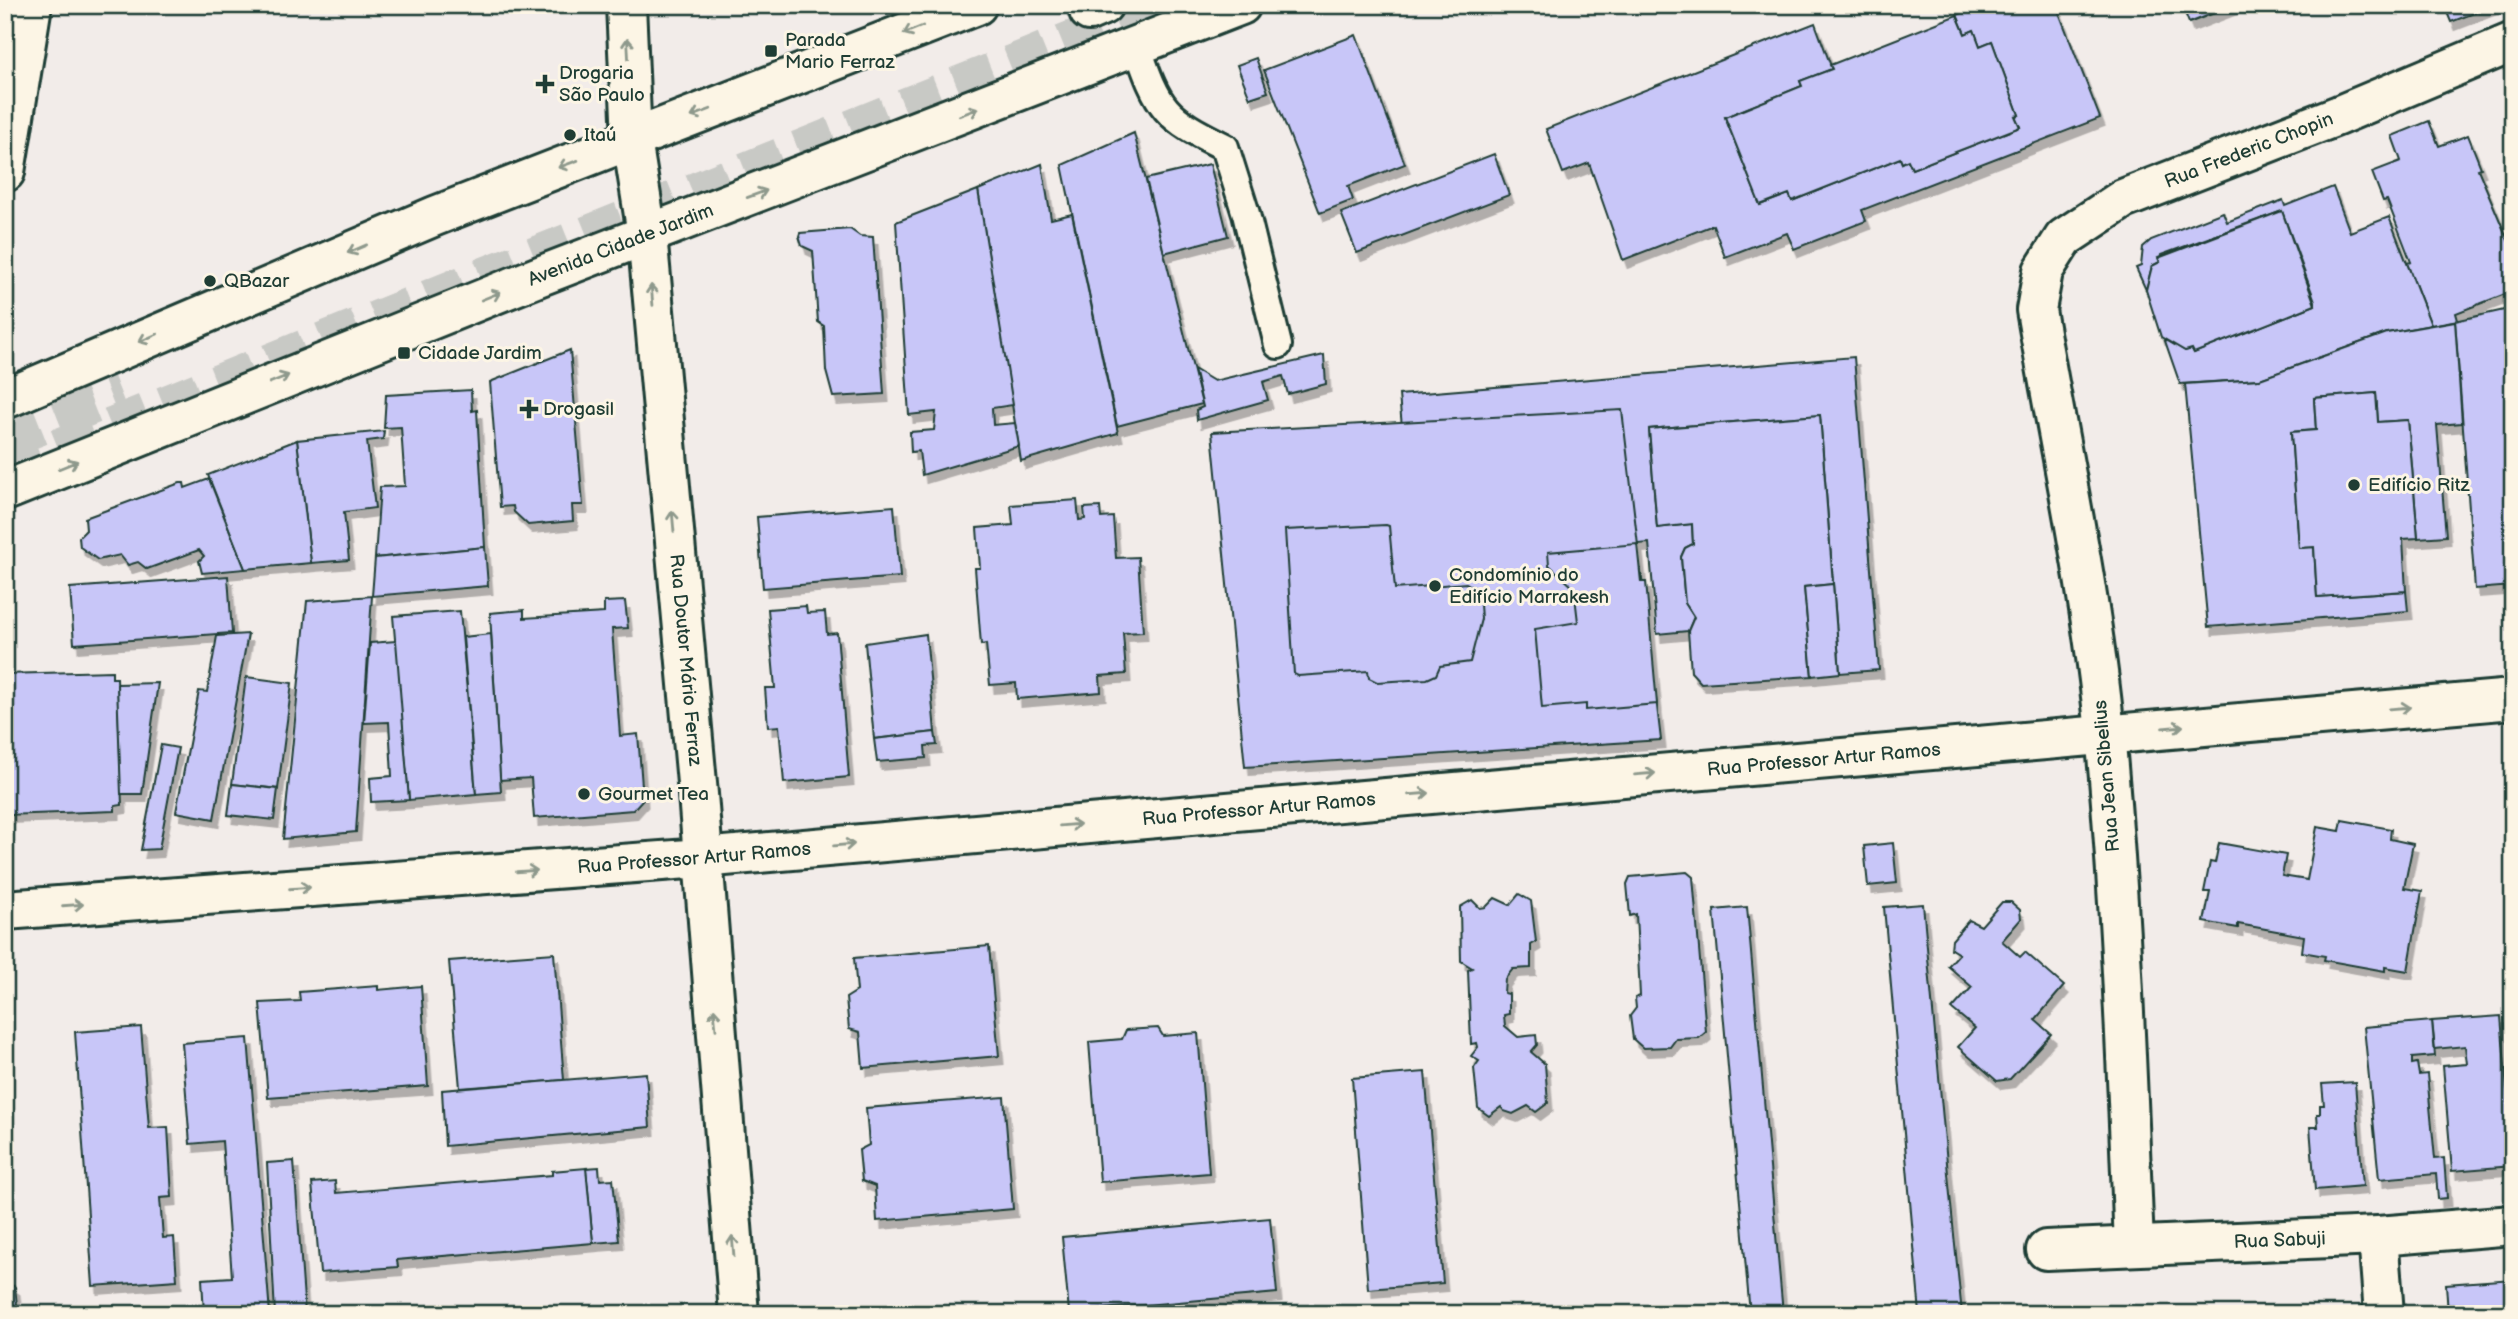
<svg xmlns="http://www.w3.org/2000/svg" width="2518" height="1319" font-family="'Balsamiq Sans',sans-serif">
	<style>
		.building { fill: #c8c6f8; stroke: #1f3d34; stroke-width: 2; filter: url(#shadow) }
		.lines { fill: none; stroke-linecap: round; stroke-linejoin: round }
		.highway-tunnel { stroke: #c8c9c5; stroke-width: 38; stroke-dasharray: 38 19; stroke-linecap: butt }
		.lane-casing { stroke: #1f3d34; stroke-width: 32 }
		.street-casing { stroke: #1f3d34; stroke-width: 44 }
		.secondary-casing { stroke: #1f3d34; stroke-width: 44 }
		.highway-casing { stroke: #1f3d34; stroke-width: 44 }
		.lane { stroke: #fcf5e5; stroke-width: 26 }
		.street { stroke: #fcf5e5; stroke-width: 38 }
		.secondary { stroke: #fcf5e5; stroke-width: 38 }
		.highway { stroke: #fcf5e5; stroke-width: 38 }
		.oneway { stroke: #8e998c }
		.poi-dot { fill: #1f3d34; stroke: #fcf5e5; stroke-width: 2.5 }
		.labels { text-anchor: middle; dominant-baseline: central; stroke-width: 6; stroke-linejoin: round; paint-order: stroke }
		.poi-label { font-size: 19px; fill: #1f3d34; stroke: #fcf5e5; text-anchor: start }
		.street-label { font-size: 19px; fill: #1f3d34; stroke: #fcf5e5 }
	</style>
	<defs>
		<filter id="shadow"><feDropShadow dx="4.5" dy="8" stdDeviation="0" flood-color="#0004"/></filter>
	</defs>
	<rect width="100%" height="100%" fill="#f2ece9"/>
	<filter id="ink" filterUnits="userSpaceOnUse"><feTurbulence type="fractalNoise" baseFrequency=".0143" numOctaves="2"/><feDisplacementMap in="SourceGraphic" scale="14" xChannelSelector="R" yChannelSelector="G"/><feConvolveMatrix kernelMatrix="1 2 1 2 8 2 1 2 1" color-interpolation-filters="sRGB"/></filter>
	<g filter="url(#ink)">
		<g class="building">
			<polygon points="1982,5 2056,5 2100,118 1862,210 1866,221 1794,249 1787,233 1725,257 1713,225 1623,260 1589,163 1563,173 1546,129 1815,23 1832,69 1800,81 1802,86 1725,117 1760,205 1789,194 1792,201 1900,158 1902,163 1908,160 1912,169 2020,127 2015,116 2019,115 1992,41 1980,46 1974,30 1965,34 1957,15"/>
			<polygon points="2182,5 2235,5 2189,23"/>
			<polygon points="2444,5 2495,5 2451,22"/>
			<polygon points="1957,15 1965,34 1974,30 1980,46 1992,41 2019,115 2015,116 2020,127 1912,169 1908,160 1902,163 1900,158 1792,201 1789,194 1760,205 1725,117 1802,86 1800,81 1832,69 1830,65"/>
			<polygon points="1356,35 1405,164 1348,186 1353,200 1320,213 1264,70"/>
			<polygon points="1256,58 1268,92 1250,98 1237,65"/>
			<polygon points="2429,121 2439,146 2468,135 2481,168 2478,169 2513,252 2513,291 2456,313 2458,320 2431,325 2407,263 2411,262 2387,200 2383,201 2372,172 2401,161 2392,136"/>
			<polygon points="1134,133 1202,404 1117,426 1062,165"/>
			<polygon points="1494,154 1509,195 1357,253 1341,213"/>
			<polygon points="1042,164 1051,219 1072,214 1118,433 1021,461 978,190"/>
			<polygon points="1210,164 1228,236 1164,253 1146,179"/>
			<polygon points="2333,187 2350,232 2389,217 2431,325 2387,333 2260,379 2180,384 2164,338 2185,351 2192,349 2194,353 2315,305 2315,301 2282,211 2161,255 2160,262 2152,266 2146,290 2136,268 2141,266 2143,247 2151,240 2223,212 2227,222 2283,200 2285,206"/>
			<polygon points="978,190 1013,405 992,408 993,425 1015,423 1019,446 922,475 919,451 911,452 910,432 934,430 936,412 909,415 896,222"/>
			<polygon points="2282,211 2315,305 2194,353 2192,349 2185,351 2161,337 2146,290 2152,266 2160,262 2158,258"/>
			<polygon points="850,229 860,236 873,237 884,394 833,397 826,371 824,326 818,322 813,251 802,246 799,236 800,233"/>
			<polygon points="2513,308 2513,586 2475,589 2455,321"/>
			<polygon points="2455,321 2462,423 2437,425 2446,536 2418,538 2408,420 2378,422 2376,393 2314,398 2316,430 2291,432 2299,548 2314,547 2317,597 2406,591 2408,611 2208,627 2185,384 2260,379 2387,333"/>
			<polygon points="570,350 583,505 572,505 573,521 528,525 514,512 513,506 500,507 490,382"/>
			<polygon points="1324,355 1326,384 1288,394 1283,376 1263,382 1268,400 1197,420 1196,410 1203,407 1194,369 1214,381"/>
			<polygon points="1854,357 1879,670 1840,673 1820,415 1649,429 1657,528 1692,524 1693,544 1685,548 1681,557 1685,603 1694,617 1688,631 1657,634 1649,543 1415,564 1399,395"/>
			<polygon points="471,390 472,411 477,410 485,547 375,558 380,487 405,486 401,427 384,428 386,395"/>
			<polygon points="2376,393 2378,422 2408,420 2418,538 2403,539 2406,591 2317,597 2314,547 2299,548 2291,432 2316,430 2314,398"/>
			<polygon points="1622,410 1661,740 1245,767 1212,432"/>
			<polygon points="1820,415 1833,584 1804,587 1812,676 1701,683 1691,672 1688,631 1694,617 1685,603 1681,557 1685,548 1693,544 1692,524 1657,528 1649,429"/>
			<polygon points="384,431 383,439 367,441 375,508 344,512 349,560 311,563 297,440"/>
			<polygon points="297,440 311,563 245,569 208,475"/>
			<polygon points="209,479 245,569 202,573 199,561 204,556 199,550 147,569 138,562 128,565 120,555 98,560 80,547 79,537 86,530 85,518 180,483 184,483 185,488"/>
			<polygon points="1077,500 1079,520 1085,519 1084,508 1100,507 1101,518 1113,517 1116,558 1138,557 1143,632 1123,633 1126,674 1100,676 1101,692 1017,699 1016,683 990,685 986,644 981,645 975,568 980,568 977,528 1013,525 1011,505"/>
			<polygon points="894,506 900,577 763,588 757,517"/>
			<polygon points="1386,525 1389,526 1395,589 1466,583 1479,590 1481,619 1470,662 1440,666 1436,675 1427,679 1377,682 1369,678 1368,671 1298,676 1294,674 1285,530"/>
			<polygon points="1637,544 1641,582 1646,582 1657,704 1586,710 1586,704 1542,708 1535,629 1578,622 1574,588 1549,565 1548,552"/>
			<polygon points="485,547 488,586 372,596 375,558"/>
			<polygon points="228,576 232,633 74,644 70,588"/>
			<polygon points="1833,584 1840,673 1812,676 1804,587"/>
			<polygon points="372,596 356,832 283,839 307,601"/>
			<polygon points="625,601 628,628 612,629 620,736 638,734 643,799 633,810 534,818 531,778 500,780 490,613 524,610 524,618 604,613 604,602"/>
			<polygon points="806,606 807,613 825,612 827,634 837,633 849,777 784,783 779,726 768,727 765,688 775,688 768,609"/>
			<polygon points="460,611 476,794 409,800 393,616"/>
			<polygon points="248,634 214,819 176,812 199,691 207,692 217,636"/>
			<polygon points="491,634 501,792 476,794 463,637"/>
			<polygon points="926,634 935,732 874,739 865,643"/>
			<polygon points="396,641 409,800 371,802 370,778 392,776 389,722 364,723 370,643"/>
			<polygon points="112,671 112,678 117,678 122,805 115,806 115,811 5,815 5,674"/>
			<polygon points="246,677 292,683 278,789 232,784"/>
			<polygon points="158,683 142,794 121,794 117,684"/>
			<polygon points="935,732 937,745 925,746 926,758 877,762 874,739"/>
			<polygon points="161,745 178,748 159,849 141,850"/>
			<polygon points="232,784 278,789 274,820 228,815"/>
			<polygon points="2342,820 2391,829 2390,839 2413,844 2404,888 2422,891 2408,971 2385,967 2385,971 2324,960 2325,956 2302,952 2304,936 2238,924 2238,928 2204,922 2210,892 2204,892 2210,862 2215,863 2219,843 2286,855 2282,876 2307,880 2317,827 2340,831"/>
			<polygon points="1893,843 1897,883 1868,886 1864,846"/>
			<polygon points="1687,872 1693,877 1706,1032 1699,1038 1676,1039 1670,1047 1643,1048 1633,1039 1630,1016 1636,1008 1635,998 1640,996 1636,914 1630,916 1627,884 1630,877"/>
			<polygon points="1519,894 1531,901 1536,942 1531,945 1531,968 1513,969 1505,979 1504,993 1509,994 1509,1014 1504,1015 1505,1026 1518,1037 1536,1035 1537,1045 1531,1052 1545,1064 1548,1103 1536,1112 1528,1106 1513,1114 1504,1111 1501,1107 1489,1116 1478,1108 1474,1068 1479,1061 1471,1056 1478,1047 1477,1043 1471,1044 1468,970 1472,968 1461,961 1460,907 1472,900 1480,908 1486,907 1495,898 1510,905"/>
			<polygon points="2002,902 2011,902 2020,910 2021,919 2002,941 2020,957 2025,952 2064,986 2035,1020 2051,1034 2010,1079 1997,1081 1958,1047 1975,1028 1952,1009 1972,987 1948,966 1959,954 1951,949 1952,940 1969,920 1981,926"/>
			<polygon points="1923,904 1950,1195 1962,1314 1920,1314 1884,907"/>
			<polygon points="1747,907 1783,1314 1750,1314 1714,910"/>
			<polygon points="2506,925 2513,925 2511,990"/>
			<polygon points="989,946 999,1056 863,1068 860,1032 849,1029 846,998 857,991 854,958"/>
			<polygon points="554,953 564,1080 460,1088 449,961"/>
			<polygon points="378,986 378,990 421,986 428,1086 268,1098 260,1003 300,1001 299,992"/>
			<polygon points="2501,1016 2513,1166 2452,1171 2443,1066 2467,1064 2465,1046 2435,1049 2432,1021"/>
			<polygon points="2432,1021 2435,1056 2412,1058 2412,1064 2417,1063 2419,1075 2427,1074 2435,1159 2444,1158 2447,1198 2438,1199 2436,1174 2379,1179 2364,1027"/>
			<polygon points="141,1027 149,1128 168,1127 172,1197 160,1198 163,1238 174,1237 177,1280 93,1286 75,1032"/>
			<polygon points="1158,1028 1163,1036 1198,1033 1209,1173 1100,1182 1089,1042 1122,1039 1126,1030"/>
			<polygon points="248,1038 270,1314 204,1314 202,1279 232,1277 222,1141 190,1144 182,1043"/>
			<polygon points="1425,1072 1443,1283 1368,1289 1352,1078"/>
			<polygon points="646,1073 650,1127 445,1146 442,1090"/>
			<polygon points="2355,1082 2363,1186 2315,1190 2310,1127 2318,1127 2317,1114 2320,1114 2320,1105 2324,1105 2322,1084"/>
			<polygon points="1004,1097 1013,1209 877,1221 875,1186 862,1181 859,1150 869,1145 866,1108"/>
			<polygon points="294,1161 305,1314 275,1314 267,1163"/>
			<polygon points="599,1167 600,1180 613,1179 619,1241 593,1243 586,1168"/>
			<polygon points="586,1168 593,1243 397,1260 398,1267 320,1273 312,1183 335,1181 336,1193 552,1175 552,1171"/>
			<polygon points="1270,1218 1277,1293 1069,1312 1062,1237"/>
			<polygon points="2513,1279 2513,1314 2448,1314 2446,1284"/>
			<polygon points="5,1280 15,1287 18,1314 5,1314"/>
		</g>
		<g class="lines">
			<g class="highway-tunnel">
				<polyline points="5,440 121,394"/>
				<polyline points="5,469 1158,5"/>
			</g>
			<g class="lane-casing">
				<path id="lane" d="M1137,46C1159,110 1164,117 1225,147L1246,214L1278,345"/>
			</g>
			<g class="street-casing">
				<g id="street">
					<path id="s1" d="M626,5L632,140L647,234L698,794L739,1314"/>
					<polyline points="5,172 32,5"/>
					<polyline points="2378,1236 2384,1314"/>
					<path id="s2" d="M2134,1246C2127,1075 2121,904 2105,733C2091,591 2060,450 2036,310L2043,271L2064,238L2123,199L2337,116L2513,42"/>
					<path id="s3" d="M2046,1250L2378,1236L2513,1225"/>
				</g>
			</g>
			<g class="secondary-casing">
				<g id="secondary">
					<path id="s4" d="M5,910L702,858L2513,699"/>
				</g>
			</g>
			<g class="highway-casing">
				<g id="highway">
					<polyline points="1089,11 1103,5"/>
					<polyline points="5,399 435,216 977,5"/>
					<path id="s5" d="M5,491L540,276L1241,5"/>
				</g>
			</g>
			<use href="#lane" class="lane"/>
			<use href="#street" class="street"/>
			<use href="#secondary" class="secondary"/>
			<use href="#highway" class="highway"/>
		</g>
		<defs><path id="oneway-shaft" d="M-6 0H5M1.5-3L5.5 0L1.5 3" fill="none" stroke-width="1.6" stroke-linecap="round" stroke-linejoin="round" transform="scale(1.75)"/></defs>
		<g class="oneway">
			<use href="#oneway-shaft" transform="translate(913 30) rotate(158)"/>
			<use href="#oneway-shaft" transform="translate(628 48) rotate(-93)"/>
			<use href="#oneway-shaft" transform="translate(969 112) rotate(-21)"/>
			<use href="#oneway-shaft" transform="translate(701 113) rotate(159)"/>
			<use href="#oneway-shaft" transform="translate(568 164) rotate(160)"/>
			<use href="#oneway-shaft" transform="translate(757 194) rotate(-20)"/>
			<use href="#oneway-shaft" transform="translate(357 249) rotate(157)"/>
			<use href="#oneway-shaft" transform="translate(652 295) rotate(-95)"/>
			<use href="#oneway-shaft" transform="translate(491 296) rotate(-22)"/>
			<use href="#oneway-shaft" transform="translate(148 338) rotate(157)"/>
			<use href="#oneway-shaft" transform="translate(279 379) rotate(-22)"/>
			<use href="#oneway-shaft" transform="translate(68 465) rotate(-22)"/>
			<use href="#oneway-shaft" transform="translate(673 521) rotate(-95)"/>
			<use href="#oneway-shaft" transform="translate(2400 708) rotate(-5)"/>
			<use href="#oneway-shaft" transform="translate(2173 727) rotate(-5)"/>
			<use href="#oneway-shaft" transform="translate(1645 774) rotate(-5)"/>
			<use href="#oneway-shaft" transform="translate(1419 794) rotate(-5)"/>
			<use href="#oneway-shaft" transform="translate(1070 825) rotate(-5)"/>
			<use href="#oneway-shaft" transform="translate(844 845) rotate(-5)"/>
			<use href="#oneway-shaft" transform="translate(527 871) rotate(-4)"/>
			<use href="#oneway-shaft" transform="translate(300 888) rotate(-4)"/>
			<use href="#oneway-shaft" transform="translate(73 905) rotate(-4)"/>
			<use href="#oneway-shaft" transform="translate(715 1019) rotate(-95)"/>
			<use href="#oneway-shaft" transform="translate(733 1246) rotate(-95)"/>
		</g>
	</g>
	<g class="poi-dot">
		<rect x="764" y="44" width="14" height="14" rx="3.5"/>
		<path d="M541.5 73.5h7v7h7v7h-7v7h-7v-7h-7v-7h7z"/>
		<circle cx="570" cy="135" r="7"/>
		<circle cx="210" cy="281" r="7"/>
		<rect x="397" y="346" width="14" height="14" rx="3.5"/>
		<path d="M525.5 398.5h7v7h7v7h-7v7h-7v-7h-7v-7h7z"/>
		<circle cx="2354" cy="485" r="7"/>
		<circle cx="1435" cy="586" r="7"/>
		<circle cx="584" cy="794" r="7"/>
	</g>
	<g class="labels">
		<g class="poi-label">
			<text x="785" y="40">Parada<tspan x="785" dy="22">Mario Ferraz</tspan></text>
			<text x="559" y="73">Drogaria<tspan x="559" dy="22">São Paulo</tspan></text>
			<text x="584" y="135">Itaú</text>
			<text x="224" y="281">QBazar</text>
			<text x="418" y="353">Cidade Jardim</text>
			<text x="543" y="409">Drogasil</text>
			<text x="2368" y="485">Edifício Ritz</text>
			<text x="1449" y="575">Condomínio do<tspan x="1449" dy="22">Edifício Marrakesh</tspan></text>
			<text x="598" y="794">Gourmet Tea</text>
		</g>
		<g class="street-label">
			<text stroke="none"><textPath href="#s2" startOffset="1227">Rua Frederic Chopin</textPath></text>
			<text stroke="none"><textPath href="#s5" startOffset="663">Avenida Cidade Jardim</textPath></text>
			<text stroke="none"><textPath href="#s1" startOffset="658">Rua Doutor Mário Ferraz</textPath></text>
			<text stroke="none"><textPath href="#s4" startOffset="1825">Rua Professor Artur Ramos</textPath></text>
			<text transform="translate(2107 776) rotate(-95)">Rua Jean Sibelius</text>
			<text stroke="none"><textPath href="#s4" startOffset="1258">Rua Professor Artur Ramos</textPath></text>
			<text stroke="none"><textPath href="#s4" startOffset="691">Rua Professor Artur Ramos</textPath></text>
			<text stroke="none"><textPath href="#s3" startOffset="234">Rua Sabuji</textPath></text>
		</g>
	</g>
	<rect width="2518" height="1319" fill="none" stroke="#fcf5e5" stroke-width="28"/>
	<rect x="14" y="14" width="2490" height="1291" fill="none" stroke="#1f3d34" stroke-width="2.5" filter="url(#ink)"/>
</svg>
